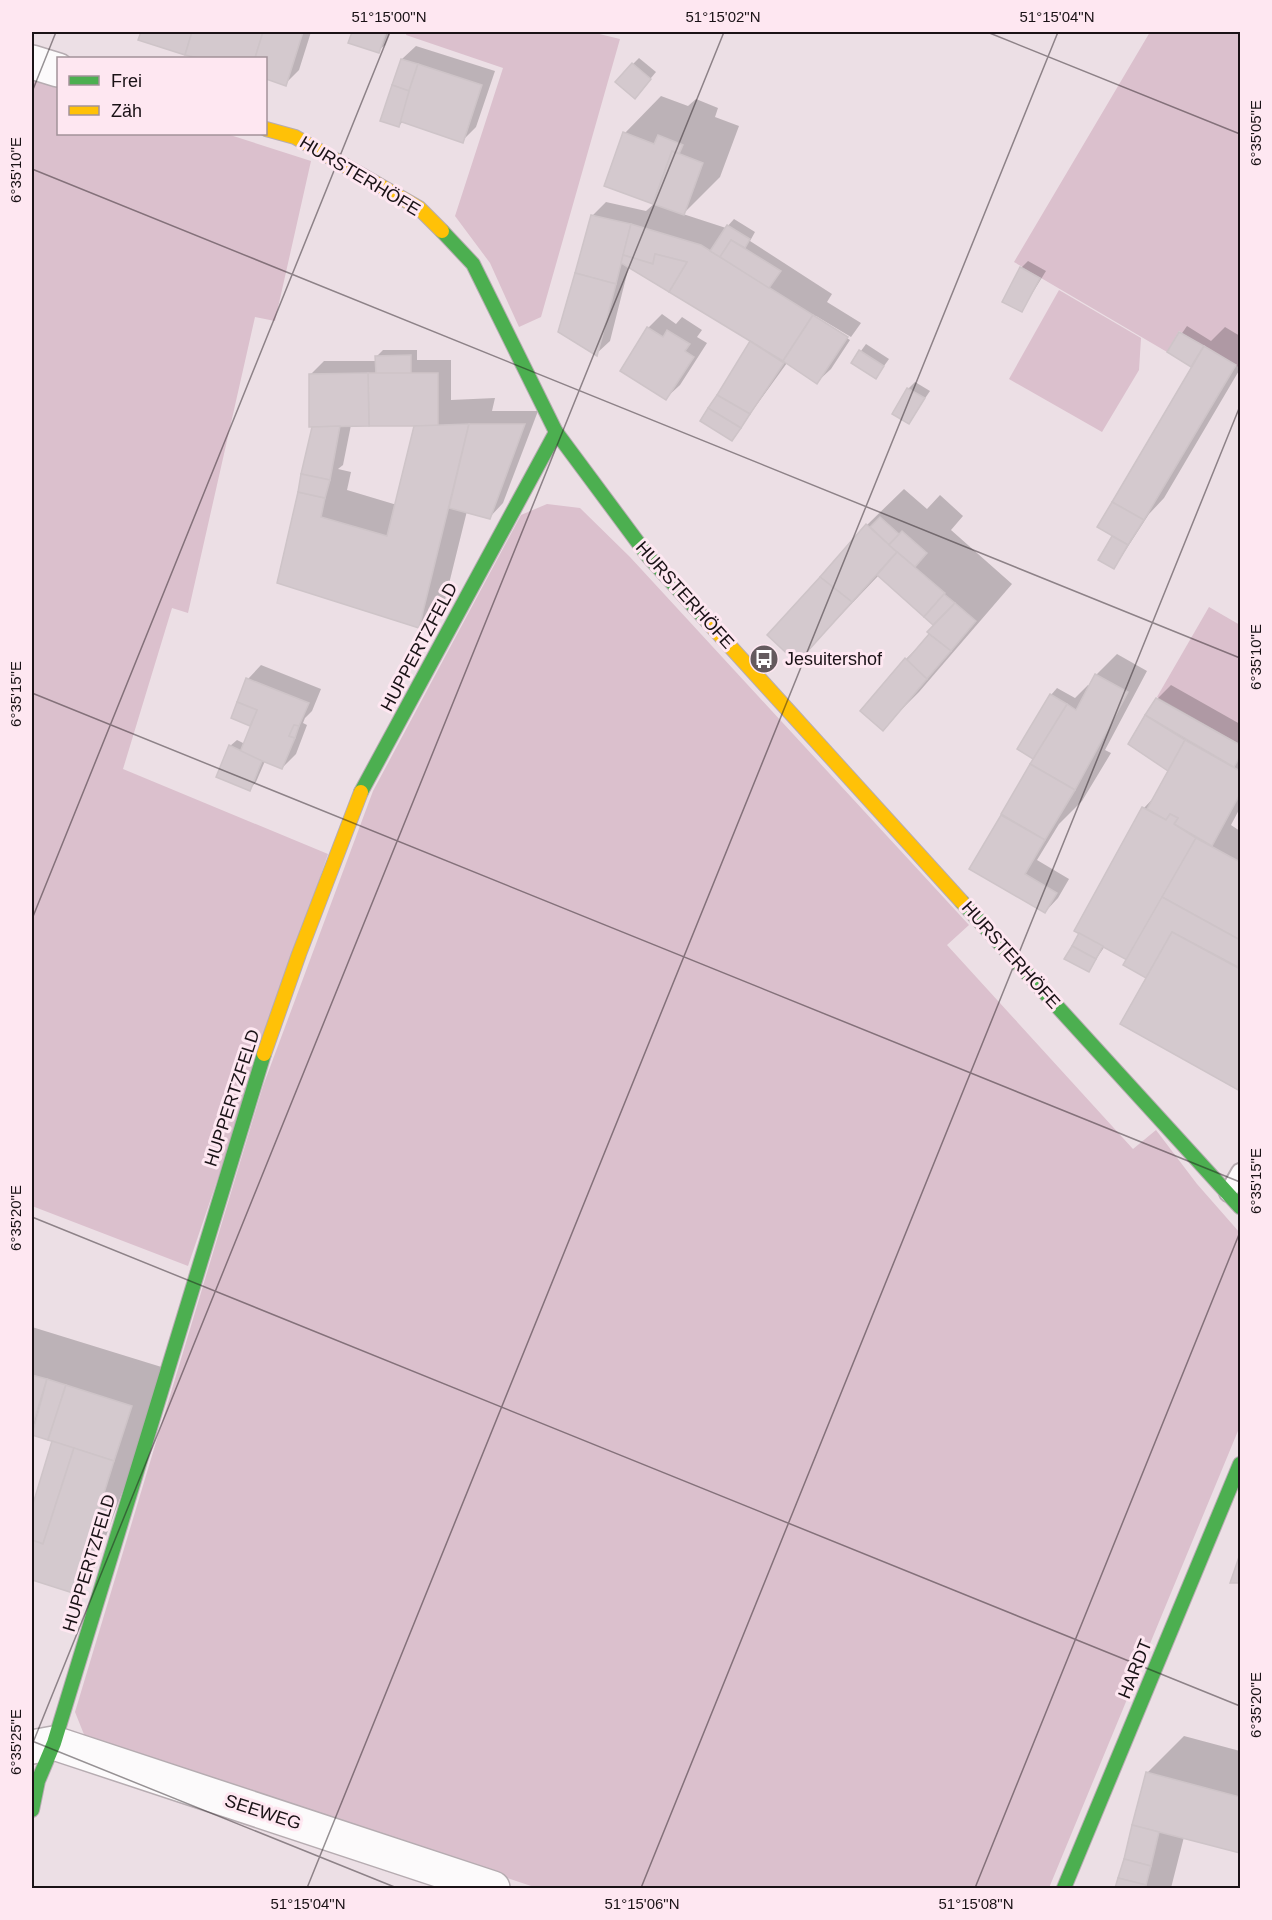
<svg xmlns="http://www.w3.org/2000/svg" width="1272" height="1920" font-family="Arial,sans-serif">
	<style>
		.green { fill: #dbc0cd }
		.shadow { fill: #0003; fill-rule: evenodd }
		.building { fill: #d4c9ce; stroke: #cec4c8; stroke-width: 1.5 }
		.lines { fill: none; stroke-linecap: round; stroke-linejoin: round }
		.lane-casing { stroke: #b6acb1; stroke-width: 20 }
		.street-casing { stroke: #b6acb1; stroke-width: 36 }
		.fast-casing { stroke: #b6acb1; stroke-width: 16 }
		.slow-casing { stroke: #b6acb1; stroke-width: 16 }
		.lane { stroke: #fcfafb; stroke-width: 16 }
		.street { stroke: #fcfafb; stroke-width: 33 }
		.fast { stroke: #4caf50; stroke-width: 14 }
		.slow { stroke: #ffc107; stroke-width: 14 }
		.ticks { fill: none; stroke: #1a1216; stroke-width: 1.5; stroke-opacity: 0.45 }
		.labels { text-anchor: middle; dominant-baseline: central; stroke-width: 6; stroke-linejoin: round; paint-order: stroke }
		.street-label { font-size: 18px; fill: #1a1216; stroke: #fee7f1 }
		.poi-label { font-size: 18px; fill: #1a1216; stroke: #fee7f1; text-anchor: start }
		.neatline { fill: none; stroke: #1a1216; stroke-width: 2 }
		.ticks-label { font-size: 15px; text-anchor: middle; fill: #1a1216 }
	</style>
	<rect width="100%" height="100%" fill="#ecdfe5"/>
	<g class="green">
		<polygon points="407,32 591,32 620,39 541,317 519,327 490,263 455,216 503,68 406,35"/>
		<polygon points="1150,32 1240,32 1240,368 1179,331 1167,352 1014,262"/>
		<polygon points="32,76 58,83 58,134 227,134 311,161 275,321 255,317 188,613 172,608 123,769 328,854 188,1266 32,1206"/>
		<polygon points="1059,290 1141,338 1139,370 1102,432 1009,379"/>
		<polygon points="547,504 580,508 630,557 969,925 947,945 1133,1149 1156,1130 1197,1184 1240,1233 1240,1426 1049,1888 537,1888 85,1737 75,1712 263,1086 373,791 521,515"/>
		<polygon points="1209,607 1240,625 1240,744 1157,697"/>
	</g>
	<g class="shadow">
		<polygon points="142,32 311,32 299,70 285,84 266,78 266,58 203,58 140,39"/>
		<polygon points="354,32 390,32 385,45 378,51 350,42"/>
		<polygon points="416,46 495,71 476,127 462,141 403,121 399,126 402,59"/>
		<polygon points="639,58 656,72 641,90 633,64"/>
		<polygon points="661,96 688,106 696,99 718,108 715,117 739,126 720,177 683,214 726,228 734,219 755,232 750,241 832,294 827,302 861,323 851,337 816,316 816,319 850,340 831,369 817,382 787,363 732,439 702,421 752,341 629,266 610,341 596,354 592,216 606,202 646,211 655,203 625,133"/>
		<polygon points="1028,261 1046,271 1022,310 1021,268"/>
		<polygon points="662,314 676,324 682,317 702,330 697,337 707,343 680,385 666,398 648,328"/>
		<polygon points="1187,326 1211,341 1225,327 1240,336 1240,369 1164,498 1149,514 1114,568 1100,559 1114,535 1196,360 1191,365 1169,352"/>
		<polygon points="866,344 889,359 876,377 853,362"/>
		<path d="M383,350H417V360H451V400L495,398L492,411H538L503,503L490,517L467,511L445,600L419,627L279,582L314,425L310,375L324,361H377V356ZM351,425H416L397,505L347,490L351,472L338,469L343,465Z"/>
		<polygon points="915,382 930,391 909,422 908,389"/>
		<polygon points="904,489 927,509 940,495 963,516 951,530 1012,584 919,692 883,728 906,659 925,640 936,624 879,575 797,661 867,525"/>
		<polygon points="1117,654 1147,671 1105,750 1111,753 1082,801 1059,824 1037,860 1069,879 1058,898 1045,912 971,869 1035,759 1019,748 1051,695 1057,688 1075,698 1088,685 1090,686 1096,675"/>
		<polygon points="261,665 321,689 312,711 305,718 303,723 307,725 296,754 282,768 265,761 256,782 250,789 230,746 237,740 245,744 252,725 233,717 248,679"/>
		<polygon points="1171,685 1240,724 1240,808 1231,825 1240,831 1240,1089 1122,1023 1151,972 1105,946 1088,971 1081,932 1076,929 1144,808 1158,793 1174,764 1130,744 1157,699"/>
		<polygon points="32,1327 168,1369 93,1571 72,1592 32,1578 32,1512 54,1441 32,1434"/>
		<polygon points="1240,1557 1240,1582 1232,1582"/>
		<polygon points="1184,1736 1240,1751 1240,1852 1184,1837 1171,1888 1117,1888 1147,1773"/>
	</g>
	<g class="building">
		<polygon points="141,32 192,32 185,55 138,40"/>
		<polygon points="192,32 263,32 255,58 198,58 185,55"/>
		<polygon points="263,32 303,32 286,86 266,79 266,58 255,58"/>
		<polygon points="352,32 386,32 379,53 348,43"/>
		<polygon points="401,59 418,64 409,91 392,85"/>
		<polygon points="632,63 651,79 635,99 615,82"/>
		<polygon points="418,64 482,85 463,143 399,121"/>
		<polygon points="392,85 409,91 399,127 380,121"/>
		<polygon points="623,132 654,144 658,135 683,145 679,154 672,151 653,204 604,186"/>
		<polygon points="672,151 703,163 684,215 653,204"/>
		<polygon points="591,215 631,224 616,284 575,273"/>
		<polygon points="631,224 701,245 813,315 783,361 669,292 687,262 655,254 653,264 623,255"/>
		<polygon points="727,225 750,239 745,248 731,240 720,257 710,251"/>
		<polygon points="731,240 781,271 769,288 720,257"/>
		<polygon points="655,254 687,262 669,292 621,263 623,255 653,264"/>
		<polygon points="1020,267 1040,278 1022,312 1002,302"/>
		<polygon points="575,273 616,284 597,356 558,332"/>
		<polygon points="813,315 848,337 817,384 783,361"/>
		<polygon points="647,327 663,337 667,330 690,344 685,351 694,357 666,400 620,371"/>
		<polygon points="1179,332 1204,346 1191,367 1167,352"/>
		<polygon points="750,341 784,363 750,414 717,395"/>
		<polygon points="1204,346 1236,365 1144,520 1112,502"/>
		<polygon points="859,350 884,366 876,379 851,363"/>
		<polygon points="411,355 411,374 376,374 375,356"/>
		<polygon points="368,373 438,373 438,426 369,426"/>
		<polygon points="368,373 369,426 309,427 309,374"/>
		<polygon points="907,388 925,398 909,424 892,414"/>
		<polygon points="717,395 750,414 741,428 708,408"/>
		<polygon points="708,408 741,428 732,441 700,421"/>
		<polygon points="469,424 419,628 277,583 298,492 325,498 321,517 387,536 414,426"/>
		<polygon points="469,424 525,424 490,519 449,508"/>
		<polygon points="340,426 330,480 301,474 312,427"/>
		<polygon points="301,474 330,480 325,498 298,492"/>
		<polygon points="1112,502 1144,520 1128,545 1097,527"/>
		<polygon points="880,517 899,534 889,545 870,527"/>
		<polygon points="866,524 897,552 852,602 820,577"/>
		<polygon points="902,531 927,553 915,567 889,545"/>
		<polygon points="1112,536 1128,545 1114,569 1098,560"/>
		<polygon points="897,552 945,593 924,617 877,575"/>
		<polygon points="820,577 852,602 797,663 767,635"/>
		<polygon points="944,594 955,603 933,625 924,617"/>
		<polygon points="955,603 976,621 951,651 927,632"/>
		<polygon points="929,634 951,651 927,679 906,661"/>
		<polygon points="905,658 927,679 883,731 860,711"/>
		<polygon points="1095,674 1128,692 1075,790 1030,764 1067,704 1076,710"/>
		<polygon points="246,678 309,703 299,726 294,725 289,736 295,738 282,769 240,752 257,710 237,702"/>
		<polygon points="1050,694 1067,704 1033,759 1017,749"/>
		<polygon points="1156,698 1240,745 1240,756 1234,767 1145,715"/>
		<polygon points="237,702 257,710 250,726 231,718"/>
		<polygon points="1145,715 1185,740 1168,771 1128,744"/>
		<polygon points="294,725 299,726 295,738 289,736"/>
		<polygon points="1185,740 1240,771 1240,794 1212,846 1174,824 1178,818 1170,814 1166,820 1147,809"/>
		<polygon points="229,745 262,761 250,791 216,777"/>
		<polygon points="1030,764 1075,790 1045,840 1001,814"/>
		<polygon points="1142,807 1166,820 1170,814 1178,818 1174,824 1196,838 1127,960 1074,931"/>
		<polygon points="1001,815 1045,840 1025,874 1057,893 1045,913 969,869"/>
		<polygon points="1196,838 1240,862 1240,940 1162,897"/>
		<polygon points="1162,897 1240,940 1238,967 1172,932 1146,978 1123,965"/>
		<polygon points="1172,932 1240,969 1240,1091 1120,1024"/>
		<polygon points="1079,933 1103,946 1096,959 1072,946"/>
		<polygon points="1072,946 1096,959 1089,972 1064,959"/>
		<polygon points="32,1375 47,1379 32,1427"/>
		<polygon points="47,1379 66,1385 48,1440 32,1435"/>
		<polygon points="66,1385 132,1406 114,1461 48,1440"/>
		<polygon points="52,1441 74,1448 43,1544 32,1540 32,1507"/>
		<polygon points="74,1448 114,1461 73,1593 32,1580 32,1540 43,1544"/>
		<polygon points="1239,1557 1240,1583 1230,1583"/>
		<polygon points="1146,1772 1240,1797 1240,1853 1132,1825"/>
		<polygon points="1132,1825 1159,1832 1151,1866 1124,1859"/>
		<polygon points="1124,1859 1151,1866 1146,1885 1118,1878"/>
		<polygon points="1118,1878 1146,1885 1145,1888 1115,1888"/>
	</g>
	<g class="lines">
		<g class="lane-casing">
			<polyline id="lane" points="1228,1193 1240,1172"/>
		</g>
		<g class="street-casing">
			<g id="street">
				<polyline points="32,62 58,70"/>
				<polyline points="32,1747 54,1743 493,1888"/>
			</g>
		</g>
		<g class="fast-casing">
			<g id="fast">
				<polyline points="442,231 473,264 556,432 648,556 708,622"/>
				<polyline points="361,792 556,432"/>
				<polyline points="962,902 1240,1207"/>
				<polyline points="32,1810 38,1781 54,1743 264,1054"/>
				<polyline points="1064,1888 1240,1464"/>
			</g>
		</g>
		<g class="slow-casing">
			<g id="slow">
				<polyline points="266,129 295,137 419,208 442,231"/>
				<polyline points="708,622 962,902"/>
				<polyline points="264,1054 299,954 361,792"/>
			</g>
		</g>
		<use href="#lane" class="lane"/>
		<use href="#street" class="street"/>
		<use href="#fast" class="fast"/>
		<use href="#slow" class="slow"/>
	</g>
	<path class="ticks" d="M987,32L1240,134M32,92L56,32M32,169L1240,658M32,693L1240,1182M32,919L390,32M32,1217L1240,1706M32,1741L397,1888M32,1745L724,32M307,1888L1058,32M641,1888L1240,406M975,1888L1240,1232"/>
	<defs>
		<g id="bus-disc" transform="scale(1.5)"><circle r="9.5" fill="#645a5e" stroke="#fee7f1"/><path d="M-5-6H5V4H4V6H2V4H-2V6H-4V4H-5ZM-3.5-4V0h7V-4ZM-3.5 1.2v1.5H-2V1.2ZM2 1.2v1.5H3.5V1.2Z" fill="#fff"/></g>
	</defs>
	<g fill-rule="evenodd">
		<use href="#bus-disc" x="764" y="659"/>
	</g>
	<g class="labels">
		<g class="street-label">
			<text transform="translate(360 176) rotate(31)">HURSTERHÖFE</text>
			<text transform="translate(685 595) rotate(48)">HURSTERHÖFE</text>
			<text transform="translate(419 647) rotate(-62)">HUPPERTZFELD</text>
			<text transform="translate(1011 955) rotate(48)">HURSTERHÖFE</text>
			<text transform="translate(232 1098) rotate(-72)">HUPPERTZFELD</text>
			<text transform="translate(89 1563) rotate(-73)">HUPPERTZFELD</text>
			<text transform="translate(1135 1669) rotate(-68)">HARDT</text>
			<text transform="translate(263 1812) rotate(18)">SEEWEG</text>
		</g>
		<g class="poi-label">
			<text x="785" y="659">Jesuitershof</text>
		</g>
	</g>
	<rect width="1272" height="1920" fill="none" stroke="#fee7f1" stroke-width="66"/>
	<rect x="57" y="57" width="210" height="78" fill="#fee7f1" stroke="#a39299" stroke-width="1.5"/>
	<rect x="69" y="76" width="30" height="9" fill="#4caf50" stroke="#a39299" stroke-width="1.5"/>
	<text x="111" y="87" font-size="18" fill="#1a1216">Frei</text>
	<rect x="69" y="106" width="30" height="9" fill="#ffc107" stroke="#a39299" stroke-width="1.5"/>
	<text x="111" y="117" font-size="18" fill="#1a1216">Zäh</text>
	<rect x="33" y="33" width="1206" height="1854" class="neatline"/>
	<g class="ticks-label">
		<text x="389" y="22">51°15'00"N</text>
		<text x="723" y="22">51°15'02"N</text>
		<text x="1057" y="22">51°15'04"N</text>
		<text transform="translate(1256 133) rotate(-90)" y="5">6°35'05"E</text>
		<text transform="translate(16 170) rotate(-90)" y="5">6°35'10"E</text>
		<text transform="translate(1256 657) rotate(-90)" y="5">6°35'10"E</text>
		<text transform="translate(16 694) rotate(-90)" y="5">6°35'15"E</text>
		<text transform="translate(1256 1181) rotate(-90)" y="5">6°35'15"E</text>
		<text transform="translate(16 1218) rotate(-90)" y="5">6°35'20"E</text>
		<text transform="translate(1256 1705) rotate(-90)" y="5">6°35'20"E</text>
		<text transform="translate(16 1742) rotate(-90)" y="5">6°35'25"E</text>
		<text x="308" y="1909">51°15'04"N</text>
		<text x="642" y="1909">51°15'06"N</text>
		<text x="976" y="1909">51°15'08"N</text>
	</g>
</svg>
